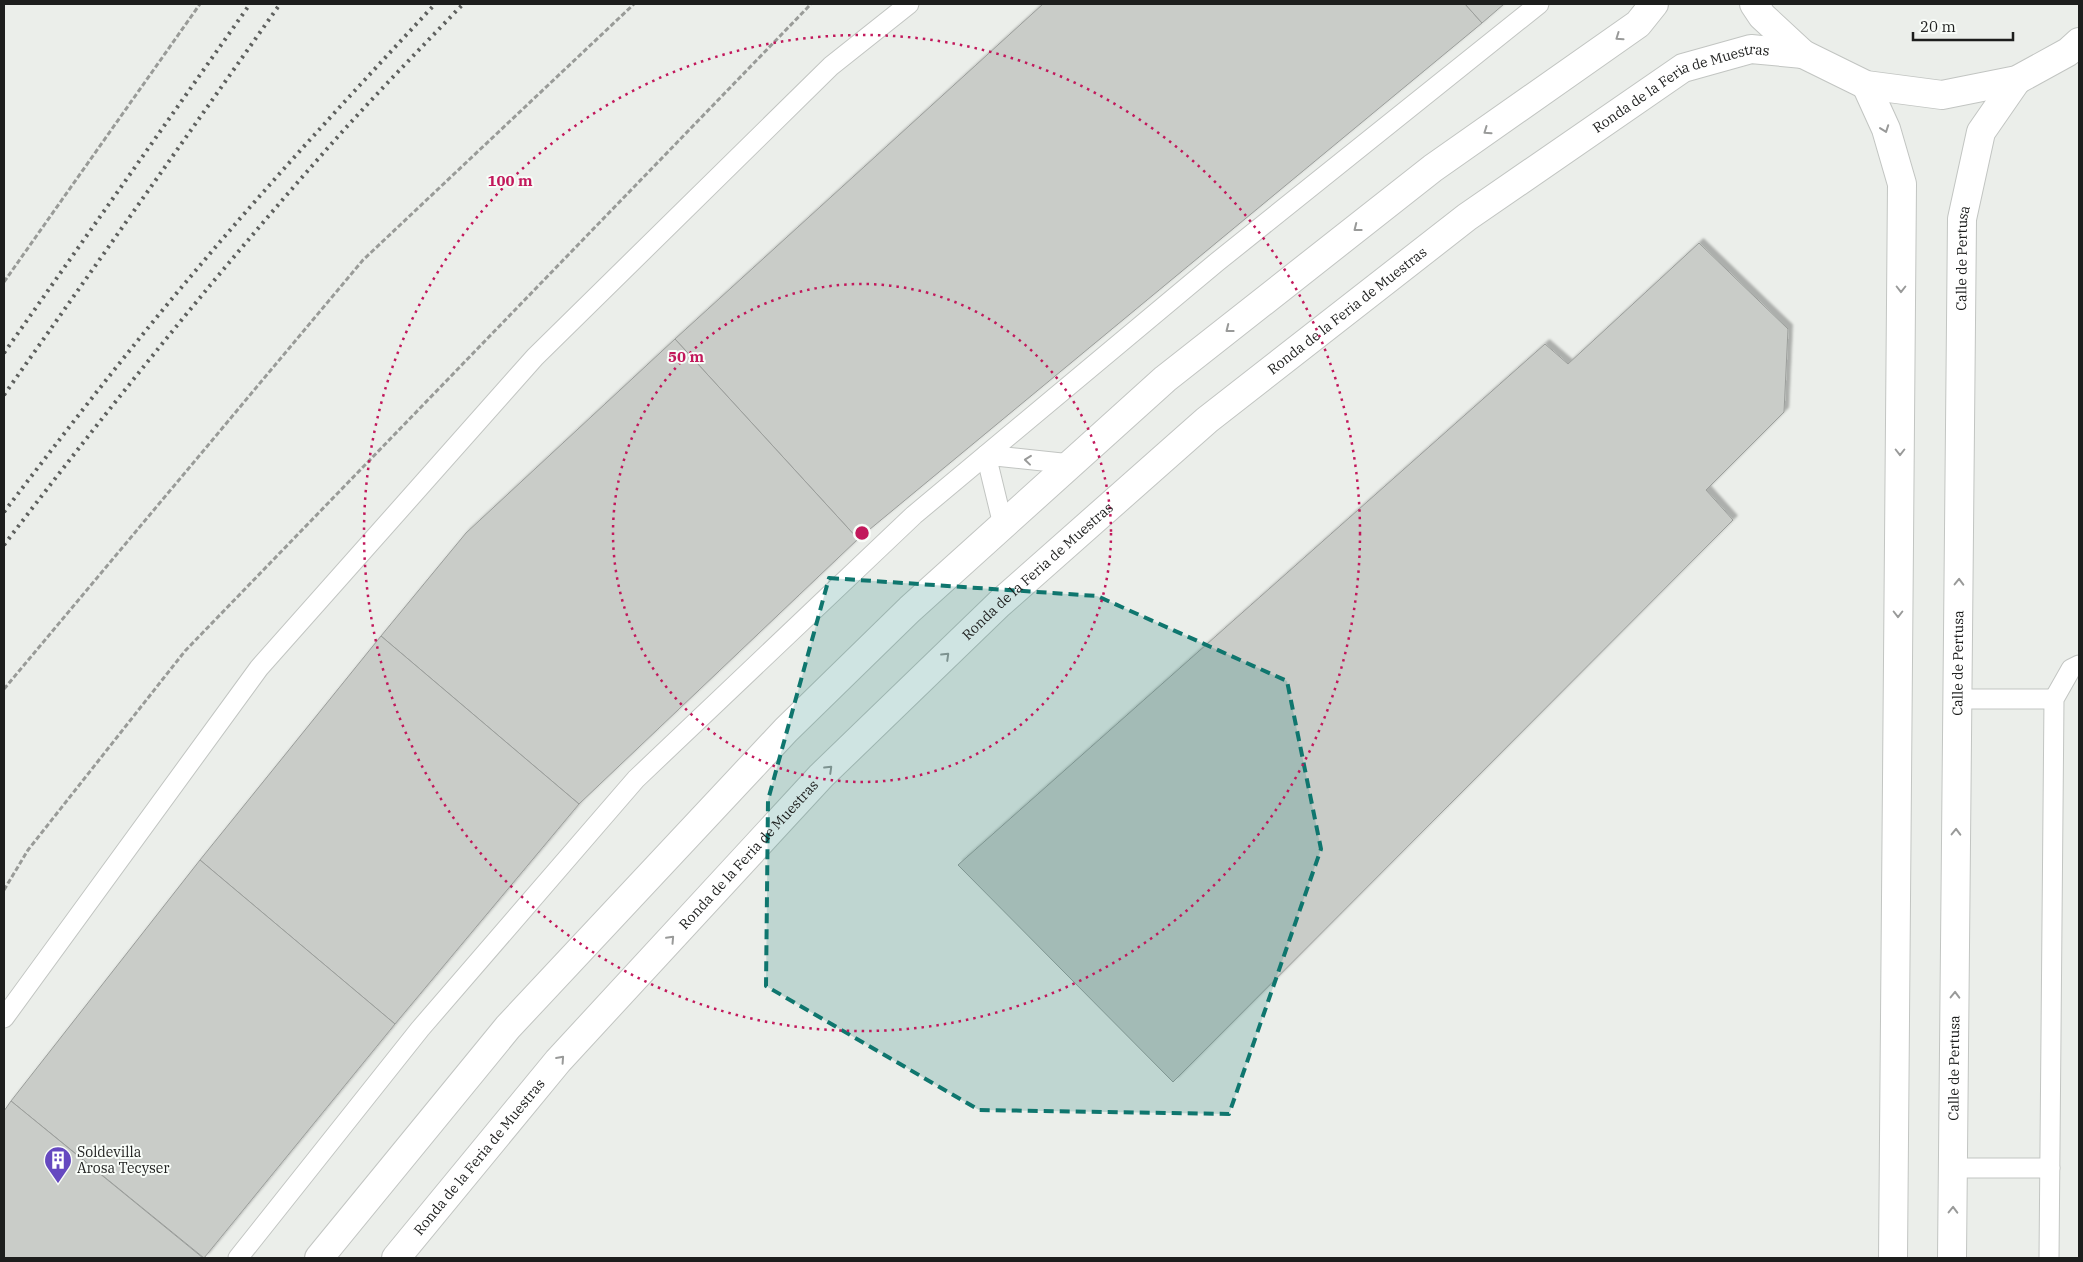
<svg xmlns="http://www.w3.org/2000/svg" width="2083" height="1262" font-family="'IBM Plex Serif',serif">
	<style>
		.building { fill: #c9ccc8; stroke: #9b9e9b; filter: url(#shadow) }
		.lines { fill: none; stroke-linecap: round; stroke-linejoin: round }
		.lane-casing { stroke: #c2c5c2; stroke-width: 21 }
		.street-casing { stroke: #c2c5c2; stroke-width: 30 }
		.path { stroke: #999b98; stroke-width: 3; stroke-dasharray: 5 2.5; stroke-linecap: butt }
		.lane { stroke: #fff; stroke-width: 19 }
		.street { stroke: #fff; stroke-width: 28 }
		.rail { stroke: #5e605e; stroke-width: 4; stroke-dasharray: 2.5 5; stroke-linecap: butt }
		.oneway { stroke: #999a99 }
		.marked { fill: #0f766e; fill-opacity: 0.2; stroke: #0f766e; stroke-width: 4; stroke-dasharray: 10 6; stroke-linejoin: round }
		.ring { fill: none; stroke: #c2185b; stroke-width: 2.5; stroke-dasharray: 2.5 5 }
		.labels { text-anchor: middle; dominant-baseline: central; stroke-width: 4; stroke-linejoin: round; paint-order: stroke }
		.street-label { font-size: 14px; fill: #1d1e1d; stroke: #f8fcf8 }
		.poi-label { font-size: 14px; fill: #1d1e1d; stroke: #f8fcf8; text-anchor: start }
		.centre { fill: #c2185b; stroke: #f8fcf8; stroke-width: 2.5 }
		.ring-label { font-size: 15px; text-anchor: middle; font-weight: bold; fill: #c2185b; stroke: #f8fcf8; stroke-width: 4; stroke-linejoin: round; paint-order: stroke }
	</style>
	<defs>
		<filter id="shadow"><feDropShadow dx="4.5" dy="-4.5" stdDeviation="1" flood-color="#0004"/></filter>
	</defs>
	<rect width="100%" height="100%" fill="#ebeeea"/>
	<g class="building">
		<polygon points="1043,4 1465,4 1482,23 858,539 675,339"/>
		<polygon points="1465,4 1504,4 1482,23"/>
		<polygon points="1699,243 1788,329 1784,412 1706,490 1733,520 1173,1082 958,865 1545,344 1568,364"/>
		<polygon points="675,339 858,539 579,804 381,636 466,533"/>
		<polygon points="381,636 579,804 395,1024 200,860"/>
		<polygon points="200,860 395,1024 204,1258 11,1101"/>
		<polygon points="11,1101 203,1258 4,1258 4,1111"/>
	</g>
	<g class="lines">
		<g class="lane-casing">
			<g id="lane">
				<polyline points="1003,525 986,455 1071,464"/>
				<polyline points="1958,699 2054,699"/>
				<polyline points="4,1018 259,668 535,357 831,66 909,4"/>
				<polyline points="1953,1168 2050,1168"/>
				<polyline points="238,1258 420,1029 636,779 914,515 1217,262 1539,4"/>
				<polyline points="2049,1258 2054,699 2071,669 2079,665"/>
			</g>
		</g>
		<g class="street-casing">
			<g id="street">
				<polyline points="1754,4 1762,16 1803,54 1866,85 1942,95 2017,80 2068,52 2079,42"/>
				<polyline points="1866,85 1886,129 1902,184 1893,1258"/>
				<polyline points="319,1258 508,1027 786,730 910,609 1165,379 1433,168 1638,24 1654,4"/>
				<path id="s1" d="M396,1258L558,1061L821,776L999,604L1207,420L1467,217L1683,68L1751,49L1803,54"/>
				<path id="s2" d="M1952,1258L1962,219L1981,132L2017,80"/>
			</g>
		</g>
		<g class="path">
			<polyline points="4,282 200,4"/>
			<polyline points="4,689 363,260 634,4"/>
			<polyline points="4,890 28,850 185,651 811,4"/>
		</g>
		<use href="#lane" class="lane"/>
		<use href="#street" class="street"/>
		<g class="rail">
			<polyline points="4,353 250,4"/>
			<polyline points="4,395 280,4"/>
			<path d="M4,512C68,428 133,344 202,263C277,174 356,89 435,4"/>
			<path d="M4,545C107,410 213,278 326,150C370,100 417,52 463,4"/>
		</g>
	</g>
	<defs><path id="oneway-chevron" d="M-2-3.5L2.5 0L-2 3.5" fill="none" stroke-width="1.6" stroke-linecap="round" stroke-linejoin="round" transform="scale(1.25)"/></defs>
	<g class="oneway">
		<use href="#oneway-chevron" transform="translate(1619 37) rotate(145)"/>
		<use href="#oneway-chevron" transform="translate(1885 129) rotate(70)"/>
		<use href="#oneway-chevron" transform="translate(1487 131) rotate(145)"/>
		<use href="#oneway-chevron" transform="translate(1357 228) rotate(142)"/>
		<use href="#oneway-chevron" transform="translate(1901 289) rotate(90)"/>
		<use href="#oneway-chevron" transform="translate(1229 329) rotate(142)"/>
		<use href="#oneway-chevron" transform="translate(1900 452) rotate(90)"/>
		<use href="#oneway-chevron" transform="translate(1028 460) rotate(-174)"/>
		<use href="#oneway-chevron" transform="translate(1959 582) rotate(-89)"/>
		<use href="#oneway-chevron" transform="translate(1898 614) rotate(90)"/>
		<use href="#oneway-chevron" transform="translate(946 656) rotate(-44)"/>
		<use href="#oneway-chevron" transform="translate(829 769) rotate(-44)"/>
		<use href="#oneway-chevron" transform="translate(1956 832) rotate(-89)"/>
		<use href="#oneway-chevron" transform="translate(671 939) rotate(-47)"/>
		<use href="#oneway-chevron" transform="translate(1955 995) rotate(-89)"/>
		<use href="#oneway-chevron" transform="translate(561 1059) rotate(-48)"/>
		<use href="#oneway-chevron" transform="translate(1953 1210) rotate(-89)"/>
	</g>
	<path class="marked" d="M829,578L1097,596L1287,681L1321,849L1229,1114L979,1110L766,986L768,800Z"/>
	<g class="ring">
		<circle cx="862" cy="533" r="249"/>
		<circle cx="862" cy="533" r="498"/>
	</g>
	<defs>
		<g id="building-pin" transform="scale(1.4375)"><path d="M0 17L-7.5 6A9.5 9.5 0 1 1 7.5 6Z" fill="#6548c0" stroke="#f8fcf8"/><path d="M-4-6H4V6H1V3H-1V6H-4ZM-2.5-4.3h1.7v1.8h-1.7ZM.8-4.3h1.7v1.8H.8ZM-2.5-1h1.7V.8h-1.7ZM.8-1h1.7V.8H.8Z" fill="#fff"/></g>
	</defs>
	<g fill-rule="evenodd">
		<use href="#building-pin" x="58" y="1160"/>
	</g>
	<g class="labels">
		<g class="street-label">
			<text stroke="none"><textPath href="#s1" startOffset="1751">Ronda de la Feria de Muestras</textPath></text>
			<text stroke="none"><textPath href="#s2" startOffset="1000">Calle de Pertusa</textPath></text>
			<text stroke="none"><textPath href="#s1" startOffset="1346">Ronda de la Feria de Muestras</textPath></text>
			<text stroke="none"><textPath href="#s1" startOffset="941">Ronda de la Feria de Muestras</textPath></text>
			<text stroke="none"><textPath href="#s2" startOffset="595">Calle de Pertusa</textPath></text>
			<text stroke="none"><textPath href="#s1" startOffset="536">Ronda de la Feria de Muestras</textPath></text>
			<text stroke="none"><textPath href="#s2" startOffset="190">Calle de Pertusa</textPath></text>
			<text stroke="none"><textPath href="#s1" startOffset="131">Ronda de la Feria de Muestras</textPath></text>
		</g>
		<g class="poi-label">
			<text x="77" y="1152">Soldevilla<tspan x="77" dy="16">Arosa Tecyser</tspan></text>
		</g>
	</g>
	<circle cx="862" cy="533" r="8" class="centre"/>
	<g class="ring-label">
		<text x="510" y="186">100 m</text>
		<text x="686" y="362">50 m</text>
	</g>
	<rect width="2083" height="1262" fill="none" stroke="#1d1e1d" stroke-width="10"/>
	<path d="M1913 32v8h100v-8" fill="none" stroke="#1d1e1d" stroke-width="2.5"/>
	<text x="1920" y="32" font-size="15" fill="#1d1e1d" stroke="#f8fcf8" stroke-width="4" paint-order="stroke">20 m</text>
</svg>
